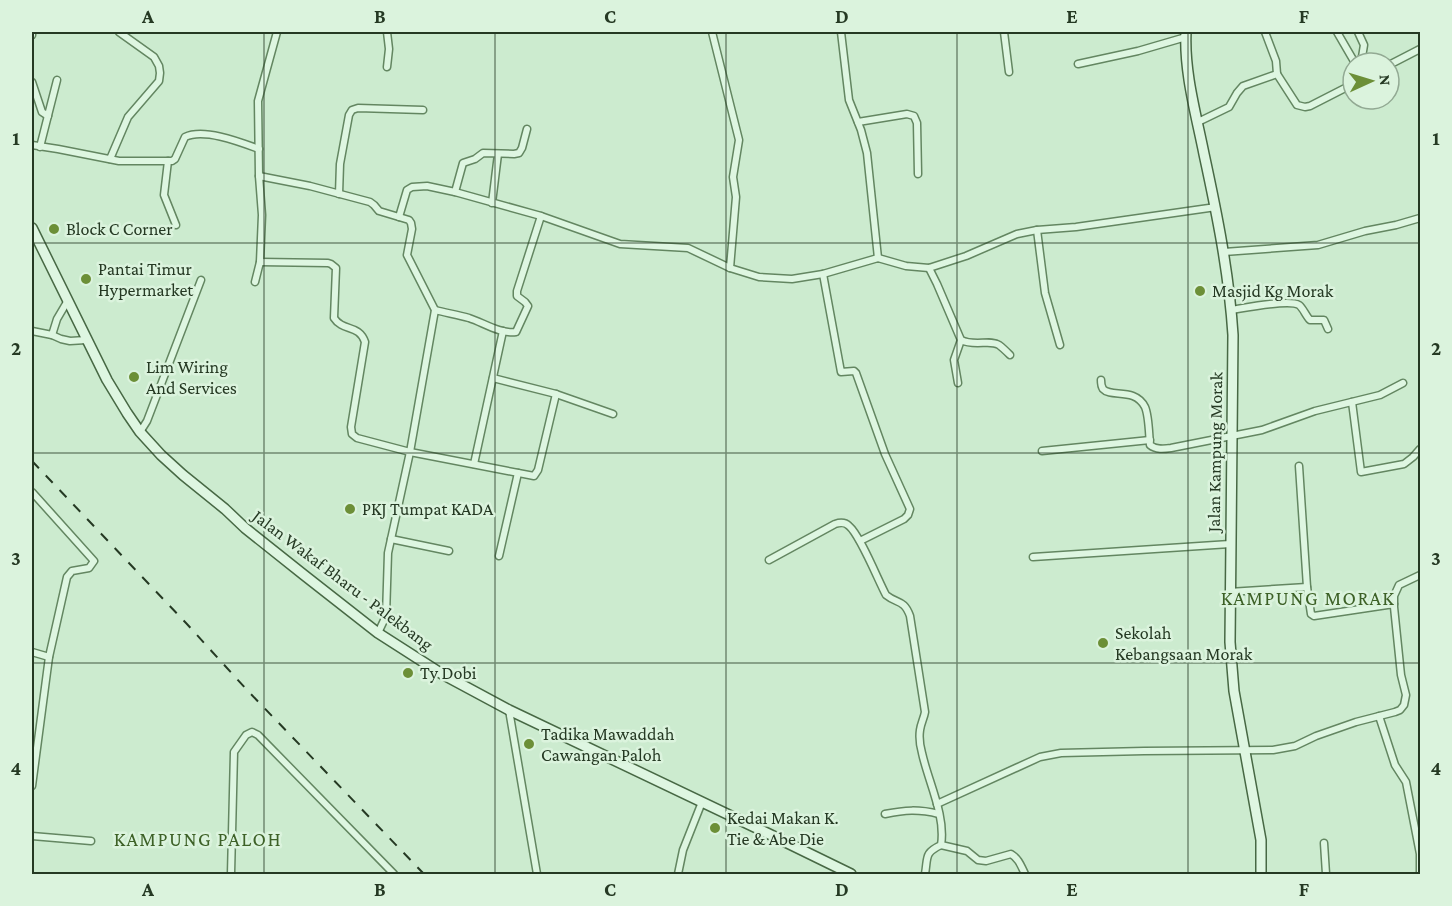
<svg xmlns="http://www.w3.org/2000/svg" width="1452" height="906" font-family="'Crimson Pro',serif">
	<style>
		.lines { fill: none; stroke-linecap: round; stroke-linejoin: round }
		.street-casing { stroke: #638661; stroke-width: 9 }
		.secondary-casing { stroke: #476844; stroke-width: 12 }
		.street { stroke: #def6e1; stroke-width: 6 }
		.secondary { stroke: #def6e1; stroke-width: 9 }
		.rail { stroke: #253923; stroke-width: 2; stroke-dasharray: 10 10; stroke-linecap: butt }
		.grid { fill: none; stroke: #253923; stroke-width: 1.5; stroke-opacity: 0.55 }
		.poi-dot { fill: #6c8f37; stroke: #dbf3dd; stroke-width: 2 }
		.labels { text-anchor: middle; dominant-baseline: central; stroke-width: 5; stroke-linejoin: round; paint-order: stroke }
		.poi-label { font-size: 18px; fill: #253923; stroke: #dbf3dd; text-anchor: start }
		.street-label { font-size: 18px; fill: #253923; stroke: #dbf3dd }
		.neighbourhood-label { font-size: 20px; letter-spacing: 1.5px; fill: #3d6127; stroke: #dbf3dd }
		.neatline { fill: none; stroke: #253923; stroke-width: 2 }
		.grid-label { font-size: 20px; text-anchor: middle; font-weight: bold; fill: #253923 }
	</style>
	<rect width="100%" height="100%" fill="#ccebcf"/>
	<g class="lines">
		<g class="street-casing">
			<g id="street">
				<polyline points="712,32 739,140 733,177 736,197 730,268"/>
				<polyline points="841,32 849,100 861,130 867,153 878,258"/>
				<polyline points="1004,32 1009,72"/>
				<polyline points="1265,32 1276,61 1277,74"/>
				<polyline points="1337,32 1355,63"/>
				<polyline points="1358,32 1364,45 1361,63"/>
				<polyline points="32,35 32,32"/>
				<polyline points="1078,64 1138,51 1186,37"/>
				<polyline points="1389,65 1420,49"/>
				<polyline points="387,67 389,49 387,32"/>
				<polyline points="32,82 42,112 48,116"/>
				<polyline points="858,122 907,114 914,116 917,123 918,174"/>
				<polyline points="1198,122 1229,107 1237,93 1243,86 1277,74 1297,105 1305,107 1310,106 1353,84"/>
				<path d="M32,145L58,149L119,161H172L175,159L185,137C204,128 240,142 259,149"/>
				<polyline points="40,147 57,80"/>
				<polyline points="110,159 128,117 159,81 160,73 159,66 154,57 119,32"/>
				<polyline points="168,161 164,195 176,225"/>
				<polyline points="259,176 310,186 370,202 374,205 379,211 409,220 411,223 412,229 407,255 435,310 410,452 388,553 386,616 378,633"/>
				<polyline points="455,192 463,163 475,159 483,153 514,154 519,153 522,148 527,129"/>
				<polyline points="339,194 340,164 349,115 352,110 358,108 423,110"/>
				<polyline points="492,203 498,154"/>
				<polyline points="399,217 407,190 412,187 427,186 455,192 541,216 620,244 688,248 730,268 759,277 792,279 823,274 878,258 906,266 929,268 966,256 1017,234 1037,230 1076,227 1216,207"/>
				<polyline points="1037,230 1045,293 1060,345"/>
				<polyline points="1224,252 1318,245 1365,231 1396,225 1420,218"/>
				<path d="M260,262L328,263L331,264L336,268L334,318C343,332 359,324 365,342L351,427L352,434L357,438L410,452L534,476L538,470L556,394"/>
				<path d="M929,268L937,284L961,340C975,347 990,339 999,345C1003,348 1007,352 1010,355"/>
				<polyline points="823,274 841,372 854,371 856,373 885,454 910,509 908,515 904,519 860,541"/>
				<polyline points="255,282 260,262 262,215 259,176 258,101 277,32"/>
				<path d="M435,310C447,313 458,315 469,318C484,323 500,334 516,332L528,306L525,302L517,296V291L541,216"/>
				<path d="M1231,310C1244,308 1289,299 1299,305C1303,308 1306,316 1310,320H1324L1328,329"/>
				<polyline points="32,331 52,335 61,339 70,341 86,340"/>
				<polyline points="52,335 57,319 67,302"/>
				<polyline points="493,378 556,394 613,414"/>
				<path d="M1101,380C1101,383 1101,386 1103,389C1111,398 1135,387 1145,407C1149,416 1149,435 1150,445C1156,450 1164,449 1171,448L1262,430L1315,411L1380,395L1403,383"/>
				<polyline points="958,383 954,360 961,340"/>
				<polyline points="1352,402 1361,472 1404,464 1413,457 1420,449"/>
				<polyline points="140,432 147,421 201,280"/>
				<polyline points="1042,451 1150,440"/>
				<polyline points="474,464 503,331"/>
				<polyline points="1299,466 1307,587 1311,614 1314,616 1394,604"/>
				<polyline points="32,492 94,561 89,568 72,571 67,577 49,657 32,786"/>
				<polyline points="391,539 449,551"/>
				<polyline points="499,556 518,473"/>
				<polyline points="1033,557 1230,544"/>
				<path d="M769,560L835,524C841,522 845,522 849,526C860,535 878,580 886,595C897,604 904,599 910,616L925,712C924,718 921,723 920,730C919,737 920,746 922,753C928,781 946,816 941,845C924,853 928,857 925,874"/>
				<polyline points="1229,592 1307,587"/>
				<polyline points="32,652 49,657"/>
				<polyline points="509,710 537,874"/>
				<polyline points="1379,716 1395,765 1406,782 1420,854 1420,874"/>
				<polyline points="937,804 1040,757 1061,753 1144,751 1273,750 1295,746 1316,736 1356,722 1395,712 1400,710 1404,705 1406,695 1401,675 1394,607 1394,596 1399,585 1420,575"/>
				<path d="M885,814C905,810 918,809 939,814"/>
				<polyline points="32,836 91,841"/>
				<polyline points="1324,843 1326,874"/>
				<path d="M941,845L967,851L978,860L986,861L1011,854C1019,859 1021,866 1025,874"/>
				<polyline points="231,874 234,752 246,735 252,732 258,735 394,874"/>
				<polyline points="678,874 683,850 702,802"/>
			</g>
		</g>
		<g class="secondary-casing">
			<g id="secondary">
				<path d="M1186,32C1184,72 1196,114 1204,154C1217,214 1229,273 1233,335L1230,642L1234,691L1261,840V874"/>
				<polyline points="32,228 107,380 127,413 140,432 161,455 183,475 225,509 245,528 304,575 378,633 442,674 509,710 769,834 851,874"/>
			</g>
		</g>
		<use href="#street" class="street"/>
		<use href="#secondary" class="secondary"/>
		<polyline class="rail" points="32,461 186,623 247,690 424,874"/>
	</g>
	<path class="grid" d="M264,32V874M495,32V874M726,32V874M957,32V874M1188,32V874M32,243H1420M32,453H1420M32,663H1420"/>
	<g class="poi-dot">
		<circle cx="54" cy="229" r="6"/>
		<circle cx="86" cy="279" r="6"/>
		<circle cx="1200" cy="291" r="6"/>
		<circle cx="134" cy="377" r="6"/>
		<circle cx="350" cy="509" r="6"/>
		<circle cx="1103" cy="643" r="6"/>
		<circle cx="408" cy="673" r="6"/>
		<circle cx="529" cy="744" r="6"/>
		<circle cx="715" cy="828" r="6"/>
	</g>
	<g class="labels">
		<g class="poi-label">
			<text x="66" y="229">Block C Corner</text>
			<text x="98" y="269">Pantai Timur<tspan x="98" dy="21">Hypermarket</tspan></text>
			<text x="1212" y="291">Masjid Kg Morak</text>
			<text x="146" y="367">Lim Wiring<tspan x="146" dy="21">And Services</tspan></text>
			<text x="362" y="509">PKJ Tumpat KADA</text>
			<text x="1115" y="633">Sekolah<tspan x="1115" dy="21">Kebangsaan Morak</tspan></text>
			<text x="420" y="673">Ty Dobi</text>
			<text x="541" y="734">Tadika Mawaddah<tspan x="541" dy="21">Cawangan Paloh</tspan></text>
			<text x="727" y="818">Kedai Makan K.<tspan x="727" dy="21">Tie &amp; Abe Die</tspan></text>
		</g>
		<g class="street-label">
			<text transform="translate(1215 452) rotate(-89)">Jalan Kampung Morak</text>
			<text transform="translate(343 580) rotate(37)">Jalan Wakaf Bharu - Palekbang</text>
		</g>
		<g class="neighbourhood-label">
			<text x="1308" y="598">KAMPUNG MORAK</text>
			<text x="198" y="839">KAMPUNG PALOH</text>
		</g>
	</g>
	<rect width="1452" height="906" fill="none" stroke="#dbf3dd" stroke-width="66"/>
	<g transform="translate(1371 81) rotate(86)"><circle r="28" fill="#dbf3dd" stroke="#92a993" stroke-width="1.5"/>
	<path d="M0-4.5L10 22L0 15L-10 22Z" fill="#6c8f37"/>
	<text y="-9" font-size="16" font-weight="bold" text-anchor="middle" fill="#253923">N</text>
	</g>
	<rect x="33" y="33" width="1386" height="840" class="neatline"/>
	<g class="grid-label">
		<text x="148" y="23">A</text>
		<text x="380" y="23">B</text>
		<text x="610" y="23">C</text>
		<text x="842" y="23">D</text>
		<text x="1072" y="23">E</text>
		<text x="1304" y="23">F</text>
		<text x="16" y="145">1</text>
		<text x="1436" y="145">1</text>
		<text x="16" y="355">2</text>
		<text x="1436" y="355">2</text>
		<text x="16" y="565">3</text>
		<text x="1436" y="565">3</text>
		<text x="16" y="775">4</text>
		<text x="1436" y="775">4</text>
		<text x="148" y="896">A</text>
		<text x="380" y="896">B</text>
		<text x="610" y="896">C</text>
		<text x="842" y="896">D</text>
		<text x="1072" y="896">E</text>
		<text x="1304" y="896">F</text>
	</g>
</svg>
